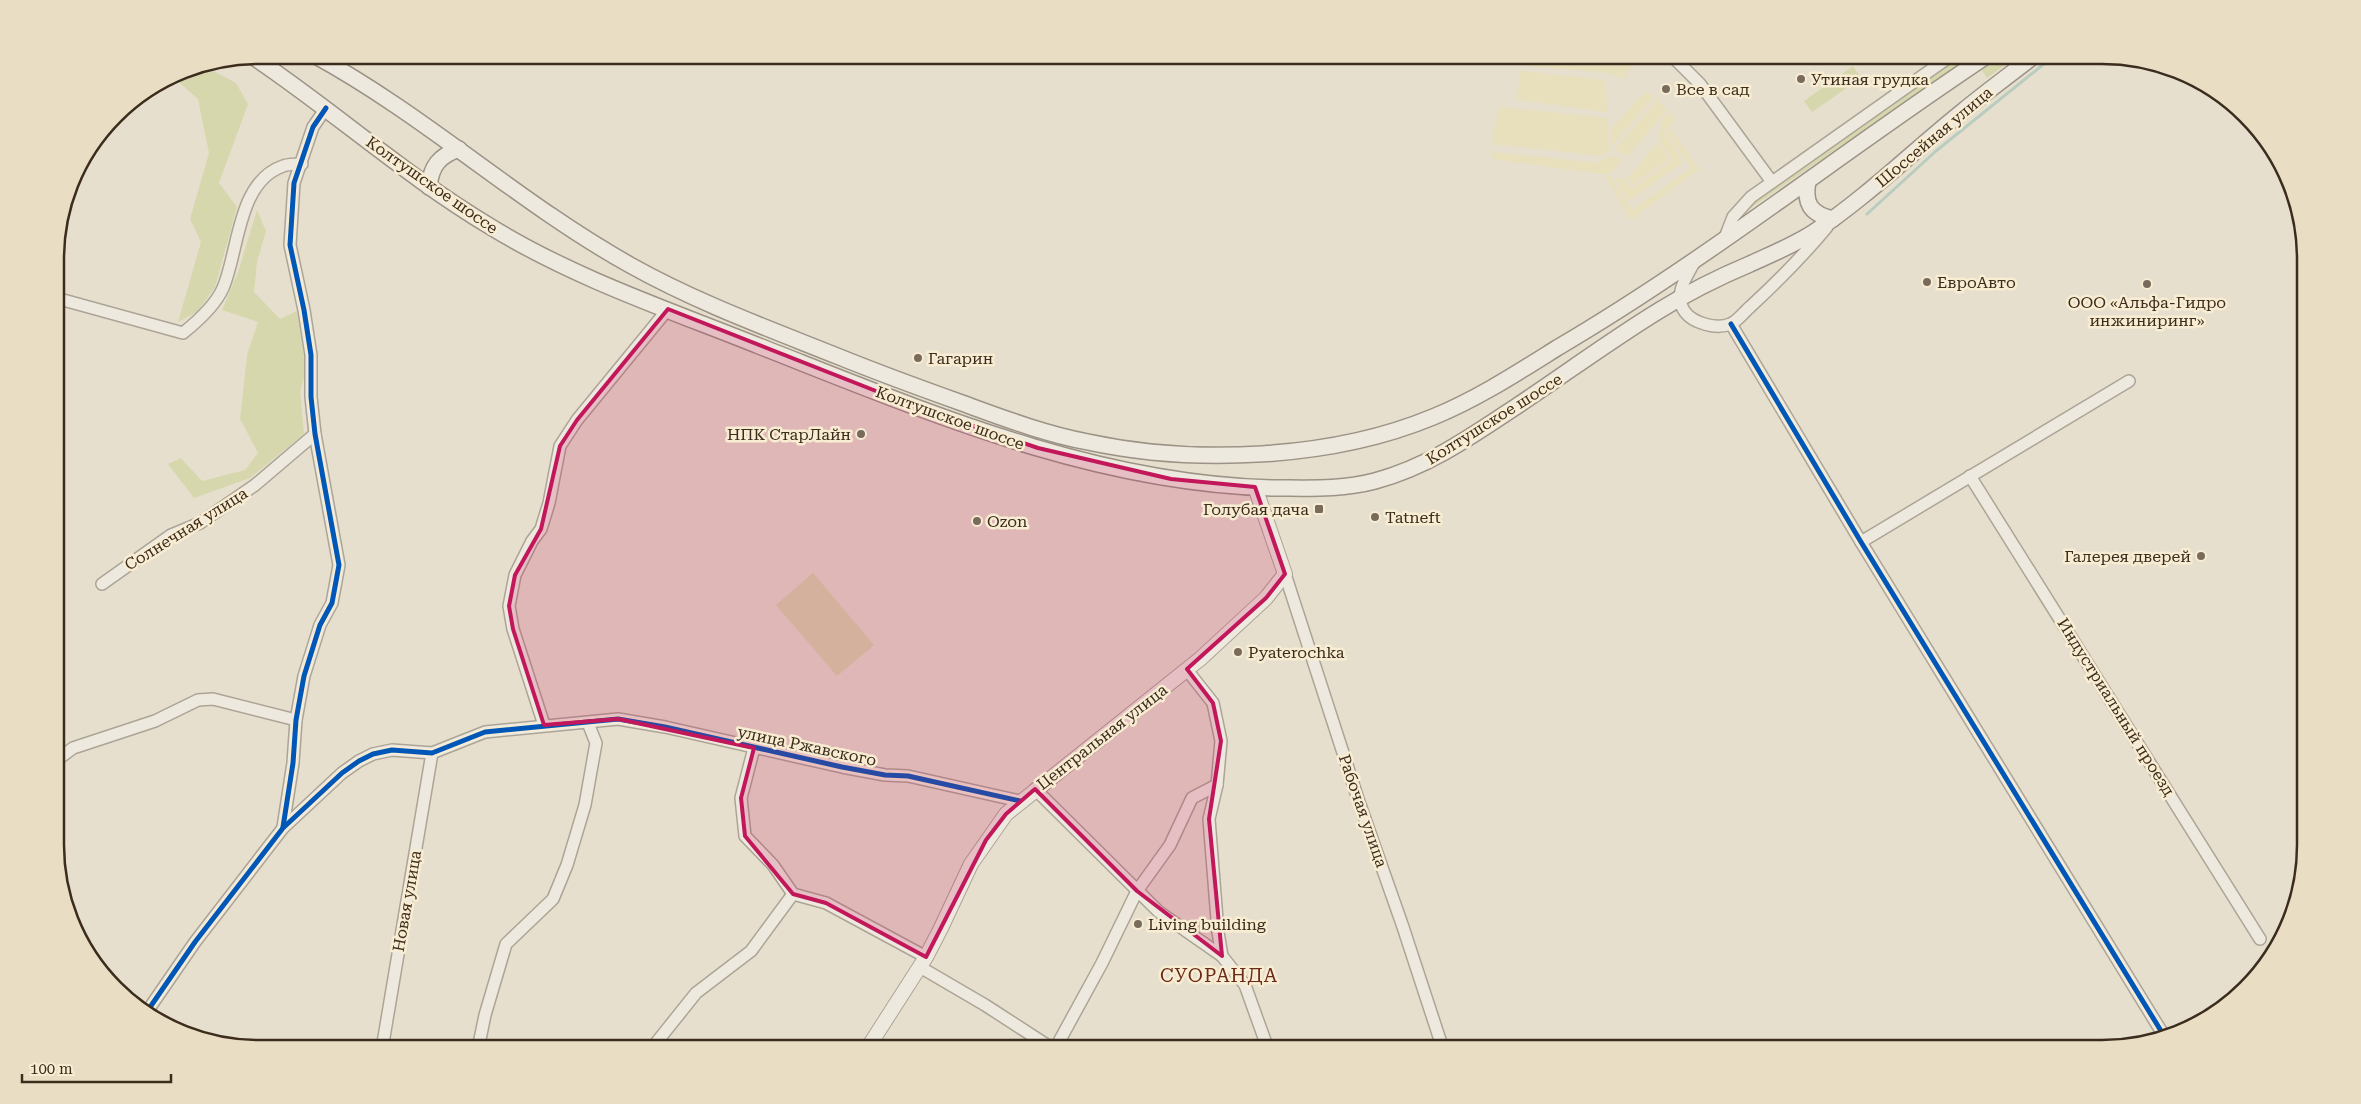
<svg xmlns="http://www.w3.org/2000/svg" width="2361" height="1104" font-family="'Roboto Serif',serif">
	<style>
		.farmland { fill: #e8dfbc }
		.green { fill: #d7d7ae }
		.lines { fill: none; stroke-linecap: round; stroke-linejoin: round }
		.stream { stroke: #b9ccc0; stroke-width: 3 }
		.minor-casing { stroke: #aca496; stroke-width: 14 }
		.tertiary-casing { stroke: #aca496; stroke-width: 16 }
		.secondary-casing { stroke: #9c9386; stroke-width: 18 }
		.minor { stroke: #eee9df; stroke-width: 11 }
		.tertiary { stroke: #eee9df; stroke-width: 14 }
		.secondary { stroke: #eee9df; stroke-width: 15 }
		.cycleway-casing { stroke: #f8edd2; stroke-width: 8 }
		.cycleway { stroke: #0057b8; stroke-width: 5 }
		.marked { fill: #c2185b; fill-opacity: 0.2; stroke: #c2185b; stroke-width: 4; stroke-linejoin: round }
		.poi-dot { fill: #786b5b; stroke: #f8edd2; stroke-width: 2 }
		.labels { text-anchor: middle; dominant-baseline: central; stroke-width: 5; stroke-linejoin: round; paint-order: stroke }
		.poi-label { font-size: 16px; fill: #3c2c1d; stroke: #f8edd2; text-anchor: start }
		.street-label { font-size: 16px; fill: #3c2c1d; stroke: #f8edd2 }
		.quarter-label { font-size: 19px; letter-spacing: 1px; fill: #6c2a19; stroke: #f8edd2 }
		.rim { fill: none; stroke: #3c2c1d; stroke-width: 2.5 }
	</style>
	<rect width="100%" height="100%" fill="#e7dfcd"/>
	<g class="farmland">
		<polygon points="1523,55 1625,55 1634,58 1625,79 1607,73 1522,65"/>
		<polygon points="1520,71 1605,80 1608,112 1517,100"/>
		<polygon points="1645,92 1655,96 1612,146 1612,127"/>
		<polygon points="1658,99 1667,110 1628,156 1614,150"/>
		<polygon points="1498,107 1608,118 1609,152 1600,156 1492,144"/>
		<polygon points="1670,111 1676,121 1669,127 1699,169 1631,220 1605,176 1610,177 1632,210 1691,168 1660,122"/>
		<polygon points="1660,126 1683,162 1629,201 1614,177 1625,179 1632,189 1672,160 1659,140"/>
		<polygon points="1658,143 1669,159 1632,185 1628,178"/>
		<polygon points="1492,152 1599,163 1610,155 1623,160 1609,175 1491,159"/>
	</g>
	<g class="green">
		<polygon points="1963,55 1973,55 1745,212 1753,202"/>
		<polygon points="2004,55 2019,55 1987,78 1982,70"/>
		<polygon points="204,66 236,83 248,104 219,183 237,207 215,287 197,312 178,322 201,242 190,219 209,153 198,99 172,76 181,70"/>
		<polygon points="1853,66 1861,78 1812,112 1804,101"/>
		<polygon points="257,210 266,231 257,262 254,292 280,319 297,311 306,371 300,391 304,434 250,478 194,498 168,464 181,458 202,481 245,470 258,453 240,419 247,355 258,322 222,310 238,272"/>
		<polygon points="813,573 874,645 837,676 776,605"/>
	</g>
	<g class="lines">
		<polyline class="stream" points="1867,214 1936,151 2055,55"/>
		<g class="minor-casing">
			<g id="minor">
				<polyline points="1671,55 1700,84 1772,182"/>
				<polyline points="1724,240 1733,217 1751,197 1952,55"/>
				<path d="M1694,263C1686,277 1673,296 1685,312C1693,323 1717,330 1730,324C1737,322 1744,312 1750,307C1777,282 1803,256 1827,227"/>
				<path d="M56,298L183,333C198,321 215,306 223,288C239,251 237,182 283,166C288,164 296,164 302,164"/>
				<polyline points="1731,324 1861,542 2166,1039"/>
				<polyline points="1970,476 2260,939"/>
				<polyline points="1861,542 2129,381"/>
				<polyline points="1285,574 1358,799 1403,927 1443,1049"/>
				<polyline points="102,584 171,535 200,523 255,485 315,434"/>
				<polyline points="1187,670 1213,703 1221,741 1217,785 1209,819 1218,932 1222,956 1245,985 1268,1049"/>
				<polyline points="544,725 513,629 509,606 515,575 532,541 541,529 549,503 560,446 577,420 668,309"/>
				<polyline points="754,748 741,798 745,836 773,865 793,894 826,903 926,957"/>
				<polyline points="57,760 73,748 155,721 198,700 213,699 296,720"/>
				<polyline points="1035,789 1159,912 1222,956"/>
				<polyline points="283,827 293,763 296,720 304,676 320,625 332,603 339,565 315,434 311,397 311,355 304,310 290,245 294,183 313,127 326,108"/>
				<polyline points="920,967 985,1005 1053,1049"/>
				<polyline points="146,1013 195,942 283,828 342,773 359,761 373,754 392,750 432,753 485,732 618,719 665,727 842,767 885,775 908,776 1020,801"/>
				<polyline points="382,1049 432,753"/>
				<polyline points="478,1049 485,1015 506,944 553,899 567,865 585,805 596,743 588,723"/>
				<polyline points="654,1049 656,1043 696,993 751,951 793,894"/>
				<polyline points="1055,1049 1102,963 1137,891 1170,845 1192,798 1217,785"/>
			</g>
		</g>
		<g class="tertiary-casing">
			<polyline id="tertiary" points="867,1049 926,957 941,928 971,864 1006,814 1200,659 1266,598 1285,574 1255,487"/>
		</g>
		<g class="secondary-casing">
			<g id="secondary">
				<path d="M314,55C426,116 519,203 630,265C696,302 767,328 837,356C879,373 920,388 962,403C1003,418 1045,434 1088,442C1195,465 1332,459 1433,417C1477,399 1517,373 1557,348C1707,260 1843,151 1988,55"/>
				<path d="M252,56C334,111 407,177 491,227C574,278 669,310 759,346C925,411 1093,484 1274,488C1308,488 1341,490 1375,481C1428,467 1472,436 1517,406C1565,374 1611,340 1660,310C1689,292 1719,277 1750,264C1772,254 1794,245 1814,232C1867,197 1913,151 1963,111C1986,92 2011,74 2035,55"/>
				<path d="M1808,181C1804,203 1810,214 1833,219"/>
				<path d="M429,187C431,166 439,156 459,149"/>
			</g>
		</g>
		<use href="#minor" class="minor"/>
		<use href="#tertiary" class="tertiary"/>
		<use href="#secondary" class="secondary"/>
		<g class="cycleway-casing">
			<g id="cycleway">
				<polyline points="1731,324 1861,542 2166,1039"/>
				<polyline points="283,827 293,763 296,720 304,676 320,625 332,603 339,565 315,434 311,397 311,355 304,310 290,245 294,183 313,127 326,108"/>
				<polyline points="146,1013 195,942 283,828 342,773 359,761 373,754 392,750 432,753 485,732 618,719 665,727 842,767 885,775 908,776 1020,801"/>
			</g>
		</g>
		<use href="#cycleway" class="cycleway"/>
	</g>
	<path class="marked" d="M668,309L909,404L1038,448L1171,479L1255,487L1285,574L1266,598L1187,669L1213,703L1221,741L1209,819L1222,956L1137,891L1035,789L1006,814L986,840L926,957L826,903L793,894L745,836L741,798L754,748L618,719L544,725L513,629L509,606L515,575L541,529L560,446L577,420Z"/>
	<g class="poi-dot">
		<circle cx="1801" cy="79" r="5"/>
		<circle cx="1666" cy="89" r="5"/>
		<circle cx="1927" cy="282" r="5"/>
		<circle cx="2147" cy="284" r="5"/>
		<circle cx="918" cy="358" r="5"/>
		<circle cx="861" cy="434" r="5"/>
		<rect x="1314" y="504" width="10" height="10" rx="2.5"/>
		<circle cx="1375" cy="517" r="5"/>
		<circle cx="977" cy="521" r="5"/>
		<circle cx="2201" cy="556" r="5"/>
		<circle cx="1238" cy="652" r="5"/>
		<circle cx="1138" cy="924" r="5"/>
	</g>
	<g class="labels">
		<g class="poi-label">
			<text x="1811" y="79">Утиная грудка</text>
			<text x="1676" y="89">Все в сад</text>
			<text x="1937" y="282">ЕвроАвто</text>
			<text x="2147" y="302" text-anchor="middle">ООО «Альфа-Гидро<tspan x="2147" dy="18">инжиниринг»</tspan></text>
			<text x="928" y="358">Гагарин</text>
			<text x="851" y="434" text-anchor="end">НПК СтарЛайн</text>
			<text x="1309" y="509" text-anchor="end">Голубая дача</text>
			<text x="1385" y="517">Tatneft</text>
			<text x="987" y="521">Ozon</text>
			<text x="2191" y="556" text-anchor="end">Галерея дверей</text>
			<text x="1248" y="652">Pyaterochka</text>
			<text x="1148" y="924">Living building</text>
		</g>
		<g class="street-label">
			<text transform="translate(1934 137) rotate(-40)">Шоссейная улица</text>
			<text transform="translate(432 185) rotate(35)">Колтушское шоссе</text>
			<text transform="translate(950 418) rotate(20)">Колтушское шоссе</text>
			<text transform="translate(1494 419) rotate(-32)">Колтушское шоссе</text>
			<text transform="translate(186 529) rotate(-32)">Солнечная улица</text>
			<text transform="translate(2116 707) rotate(58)">Индустриальный проезд</text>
			<text transform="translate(1102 737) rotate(-38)">Центральная улица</text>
			<text transform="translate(807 746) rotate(12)">улица Ржавского</text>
			<text transform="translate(1363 811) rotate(71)">Рабочая улица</text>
			<text transform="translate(407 901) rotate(-80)">Новая улица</text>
		</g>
		<g class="quarter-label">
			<text x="1219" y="975">СУОРАНДА</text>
		</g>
	</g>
	<path d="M0 0H2361V1104H0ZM259 64H2102A195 195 0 0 1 2297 259V845A195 195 0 0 1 2102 1040H259A195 195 0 0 1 64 845V259A195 195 0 0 1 259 64Z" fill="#e9dec4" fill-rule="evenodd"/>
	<path class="rim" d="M259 64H2102A195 195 0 0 1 2297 259V845A195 195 0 0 1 2102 1040H259A195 195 0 0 1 64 845V259A195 195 0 0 1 259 64Z"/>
	<path d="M22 1074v8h149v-8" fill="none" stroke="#3c2c1d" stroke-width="2.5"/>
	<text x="30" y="1074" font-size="15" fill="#3c2c1d" stroke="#f8edd2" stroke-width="4" paint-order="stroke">100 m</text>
</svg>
